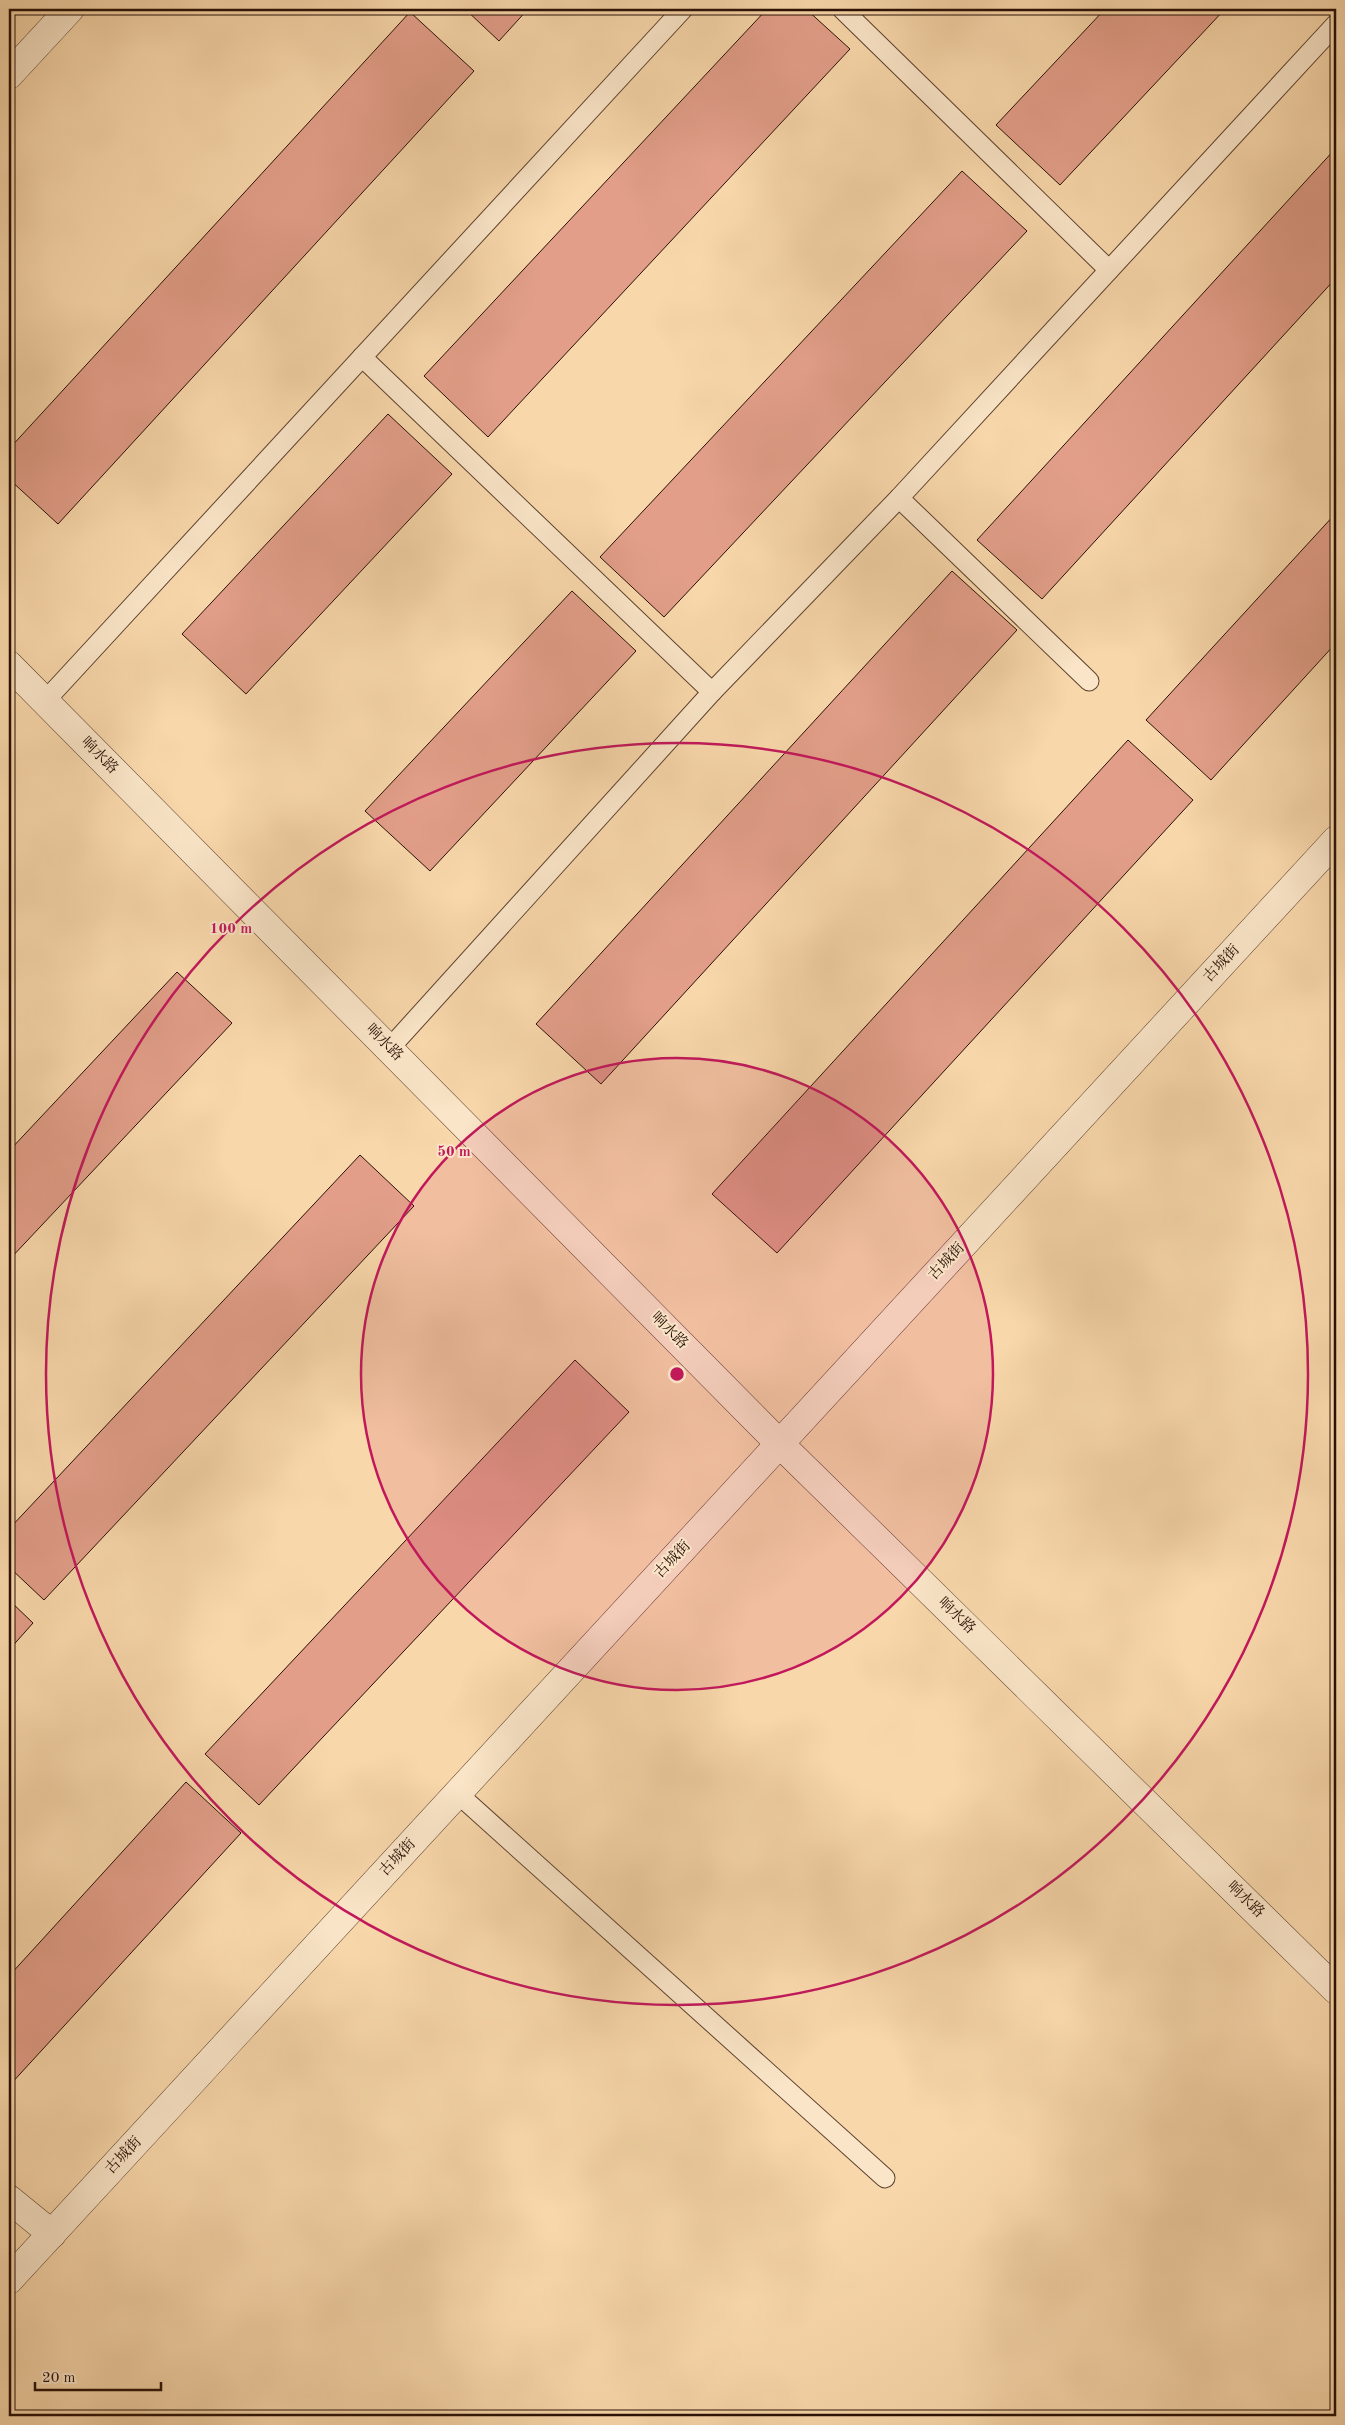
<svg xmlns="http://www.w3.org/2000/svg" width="1345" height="2425" font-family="'Old Standard TT','Noto Serif SC',serif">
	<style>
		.building { fill: #e29e89; stroke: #291006 }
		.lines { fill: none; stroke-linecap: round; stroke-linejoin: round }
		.service-casing { stroke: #5d422f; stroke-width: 21 }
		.minor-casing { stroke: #5d422f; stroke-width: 29 }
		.tertiary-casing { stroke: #5d422f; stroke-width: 29 }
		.service { stroke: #fae5c8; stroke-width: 19 }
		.minor { stroke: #fae5c8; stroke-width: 28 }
		.tertiary { stroke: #fae5c8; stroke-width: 28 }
		.ring { fill: none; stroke: #c2185b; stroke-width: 2.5 }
		.labels { text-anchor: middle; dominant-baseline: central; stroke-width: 4; stroke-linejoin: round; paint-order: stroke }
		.street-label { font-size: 15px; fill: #291006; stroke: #fae5c8 }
		.centre { fill: #c2185b; stroke: #fae5c8; stroke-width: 2.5 }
		.ring-label { font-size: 15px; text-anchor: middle; font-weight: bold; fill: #c2185b; stroke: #fae5c8; stroke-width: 4; stroke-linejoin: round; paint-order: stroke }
	</style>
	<rect width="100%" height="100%" fill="#f8d7aa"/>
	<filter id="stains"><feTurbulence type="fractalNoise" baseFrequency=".004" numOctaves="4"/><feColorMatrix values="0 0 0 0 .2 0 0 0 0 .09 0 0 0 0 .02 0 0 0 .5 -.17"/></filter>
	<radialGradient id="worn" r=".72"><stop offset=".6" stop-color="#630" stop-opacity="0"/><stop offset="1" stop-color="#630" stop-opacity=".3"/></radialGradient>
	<g class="building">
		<polygon points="465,9 528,9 499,41"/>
		<polygon points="767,9 806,9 850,49 488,437 424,376"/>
		<polygon points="1105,9 1225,9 1060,185 996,125"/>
		<polygon points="410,12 474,71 58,524 9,479 9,449"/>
		<polygon points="1336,148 1336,278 1042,599 977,540"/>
		<polygon points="962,171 1027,231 664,617 600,557"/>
		<polygon points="388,414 452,474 246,694 182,634"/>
		<polygon points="1336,513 1336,643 1211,780 1146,720"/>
		<polygon points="952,571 1017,630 601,1084 536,1024"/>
		<polygon points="572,591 636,651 430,871 365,811"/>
		<polygon points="1128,740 1193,800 777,1253 712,1194"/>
		<polygon points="177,972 232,1023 9,1260 9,1151"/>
		<polygon points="360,1155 414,1206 44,1600 9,1567 9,1529"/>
		<polygon points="575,1360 629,1412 259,1805 205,1754"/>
		<polygon points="9,1600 33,1623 9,1650"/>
		<polygon points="186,1782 241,1833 9,2086 9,1976"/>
	</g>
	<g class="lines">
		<g class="service-casing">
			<g id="service">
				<polyline points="842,9 1109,270"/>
				<polyline points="362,357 712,692"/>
				<polyline points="899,498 1089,681"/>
				<polyline points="45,701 683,9"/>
				<polyline points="389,1049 712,692 899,498 1336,24"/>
				<polyline points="457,1793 885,2178"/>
			</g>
		</g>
		<g class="minor-casing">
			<g id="minor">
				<polyline points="9,75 70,9"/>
				<polyline points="9,2199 52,2234"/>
			</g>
		</g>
		<g class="tertiary-casing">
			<g id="tertiary">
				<polyline points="9,665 780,1444 1336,1990"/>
				<polyline points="9,2280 1336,840"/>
			</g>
		</g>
		<use href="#service" class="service"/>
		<use href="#minor" class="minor"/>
		<use href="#tertiary" class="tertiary"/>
	</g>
	<circle cx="677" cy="1374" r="316" fill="#c2185b" fill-opacity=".12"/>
	<g class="ring">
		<circle cx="677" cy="1374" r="316"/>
		<circle cx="677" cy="1374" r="631"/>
	</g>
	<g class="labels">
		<g class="street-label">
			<text transform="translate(99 756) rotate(45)">响水路</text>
			<text transform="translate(1222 964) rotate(-47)">古城街</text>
			<text transform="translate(384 1043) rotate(45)">响水路</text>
			<text transform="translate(947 1262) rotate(-47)">古城街</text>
			<text transform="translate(669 1331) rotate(45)">响水路</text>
			<text transform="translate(673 1560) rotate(-47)">古城街</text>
			<text transform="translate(956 1616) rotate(44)">响水路</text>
			<text transform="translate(398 1858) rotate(-47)">古城街</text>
			<text transform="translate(1245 1900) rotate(44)">响水路</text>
			<text transform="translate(124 2156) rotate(-47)">古城街</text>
		</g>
	</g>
	<circle cx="677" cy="1374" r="8" class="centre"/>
	<g class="ring-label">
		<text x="231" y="933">100 m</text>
		<text x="454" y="1156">50 m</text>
	</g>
	<rect width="1345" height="2425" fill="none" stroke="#f8d7aa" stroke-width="30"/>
	<rect x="10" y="10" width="1325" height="2405" fill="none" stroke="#291006" stroke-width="2.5"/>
	<rect x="15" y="15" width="1315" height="2395" fill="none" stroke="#291006"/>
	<path d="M35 2382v8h126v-8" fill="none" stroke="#291006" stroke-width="2.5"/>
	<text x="42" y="2382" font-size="15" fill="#291006" stroke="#fae5c8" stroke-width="4" paint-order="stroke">20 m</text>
	<rect width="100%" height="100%" filter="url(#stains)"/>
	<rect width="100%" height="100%" fill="url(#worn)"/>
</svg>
